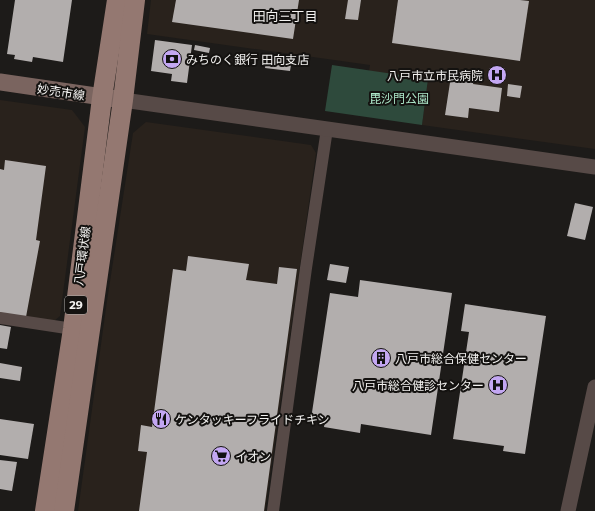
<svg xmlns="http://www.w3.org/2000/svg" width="595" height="511" font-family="Montserrat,'Noto Sans JP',sans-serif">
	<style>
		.built { fill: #29221c }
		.green { fill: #2e4a3c }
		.building { fill: #b2aead }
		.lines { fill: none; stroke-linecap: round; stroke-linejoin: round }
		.minor { stroke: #574a47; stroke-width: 12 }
		.tertiary { stroke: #574a47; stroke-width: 15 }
		.secondary { stroke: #7a645f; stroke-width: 17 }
		.primary { stroke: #947871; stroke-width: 20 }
		.labels { text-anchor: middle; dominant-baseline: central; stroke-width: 4; stroke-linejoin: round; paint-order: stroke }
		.shield { fill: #141210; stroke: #b0afad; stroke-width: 1 }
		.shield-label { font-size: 11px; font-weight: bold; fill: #f3f2f0 }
		.poi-label { font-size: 12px; fill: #f3f2f0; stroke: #141210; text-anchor: start }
		.street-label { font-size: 12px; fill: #f3f2f0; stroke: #141210 }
		.park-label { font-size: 12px; fill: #ace6c8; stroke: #141210 }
		.neighbourhood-label { font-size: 13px; fill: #f3f2f0; stroke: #141210 }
	</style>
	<rect width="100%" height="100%" fill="#1d1b19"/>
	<g class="built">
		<polygon points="151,0 595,0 595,149 422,125 428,79 369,71 370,65 147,34"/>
		<polygon points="0,100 72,110 85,127 60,316 54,321 0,313"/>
		<polygon points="146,122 311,145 316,153 265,511 78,511 107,301 133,133"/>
	</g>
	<polygon class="green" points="332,65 428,79 422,125 325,111"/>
	<g class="building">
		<polygon points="15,0 72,0 63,62 33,57 32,62 14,59 15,55 7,54"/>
		<polygon points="176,0 299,0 293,39 172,22"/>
		<polygon points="348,0 361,0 358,20 345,19"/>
		<polygon points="398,0 520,0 529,1 520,61 392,43"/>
		<polygon points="155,40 192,45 187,83 171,81 172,74 151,71"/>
		<polygon points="195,45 210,48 209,53 194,50"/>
		<polygon points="267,55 292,59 290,71 265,68"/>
		<polygon points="451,76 474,79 473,84 502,88 499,112 469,108 468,118 445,115"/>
		<polygon points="508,84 522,86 520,98 507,96"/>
		<polygon points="5,160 46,166 36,240 40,241 26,317 0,313 0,169 4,170"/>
		<polygon points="575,203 593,207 585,240 567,236"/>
		<polygon points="188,256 249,264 246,280 277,284 279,267 297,269 264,511 139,511 147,452 138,451 141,425 152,427 173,269 186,271"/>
		<polygon points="330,264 349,267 346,283 327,280"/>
		<polygon points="360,280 452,293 431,435 361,424 360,433 324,427 325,421 311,419 330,293 358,297"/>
		<polygon points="465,304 546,316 525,454 503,451 504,446 453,439 469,332 461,331"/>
		<polygon points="0,325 11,327 7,349 0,348"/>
		<polygon points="0,363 22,367 20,381 0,378"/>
		<polygon points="0,419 34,424 28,459 0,455"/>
		<polygon points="0,460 17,462 12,491 0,489"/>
	</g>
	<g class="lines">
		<g class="minor">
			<polyline points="0,318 73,329"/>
			<polyline points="273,511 306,268 327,129"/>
		</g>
		<g class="tertiary">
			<polyline points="123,100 595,167"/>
			<polyline points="568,511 595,387"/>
		</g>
		<polyline class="secondary" points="0,82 123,100"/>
		<g class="primary">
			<polyline points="45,511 73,329 102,98 117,0"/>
			<polyline points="64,511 123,100 135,0"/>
		</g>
	</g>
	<defs>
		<g id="bank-disc" transform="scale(1)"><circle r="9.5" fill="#c3a7f2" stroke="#141210"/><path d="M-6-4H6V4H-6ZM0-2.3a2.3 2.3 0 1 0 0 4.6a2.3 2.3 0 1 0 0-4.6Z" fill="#111"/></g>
		<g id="hospital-disc" transform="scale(1)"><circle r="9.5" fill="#c3a7f2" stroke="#141210"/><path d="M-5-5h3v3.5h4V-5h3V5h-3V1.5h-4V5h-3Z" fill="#111"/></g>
		<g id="building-disc" transform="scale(1)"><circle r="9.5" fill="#c3a7f2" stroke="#141210"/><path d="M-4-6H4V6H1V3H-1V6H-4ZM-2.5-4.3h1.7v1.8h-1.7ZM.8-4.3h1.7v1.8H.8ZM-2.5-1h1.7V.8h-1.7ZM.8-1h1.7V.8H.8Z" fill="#111"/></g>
		<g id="restaurant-disc" transform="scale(1)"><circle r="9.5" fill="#c3a7f2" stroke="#141210"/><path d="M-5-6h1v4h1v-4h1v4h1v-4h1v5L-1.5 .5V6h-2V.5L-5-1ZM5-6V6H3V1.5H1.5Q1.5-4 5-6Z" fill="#111"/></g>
		<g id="supermarket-disc" transform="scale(1)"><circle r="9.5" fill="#c3a7f2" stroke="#141210"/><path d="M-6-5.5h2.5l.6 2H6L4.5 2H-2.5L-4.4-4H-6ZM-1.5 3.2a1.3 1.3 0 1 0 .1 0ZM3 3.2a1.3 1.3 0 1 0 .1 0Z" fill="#111"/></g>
	</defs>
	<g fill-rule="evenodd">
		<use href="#bank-disc" x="172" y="59"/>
		<use href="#hospital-disc" x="497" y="75"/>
		<use href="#building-disc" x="381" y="358"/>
		<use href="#hospital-disc" x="498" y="385"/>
		<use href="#restaurant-disc" x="161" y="419"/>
		<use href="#supermarket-disc" x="221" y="456"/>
	</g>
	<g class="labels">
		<rect class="shield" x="65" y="296" width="22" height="18" rx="3"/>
		<g class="shield-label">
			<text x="76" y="305">29</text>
		</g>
		<g class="poi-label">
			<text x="186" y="59">みちのく銀行 田向支店</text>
			<text x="483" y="75" text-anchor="end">八戸市立市民病院</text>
			<text x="395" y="358">八戸市総合保健センター</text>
			<text x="484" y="385" text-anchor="end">八戸市総合健診センター</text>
			<text x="175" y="419">ケンタッキーフライドチキン</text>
			<text x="235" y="456">イオン</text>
		</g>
		<g class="street-label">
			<text transform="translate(61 92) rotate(9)">妙売市線</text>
			<text transform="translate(82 256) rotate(-83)">八戸環状線</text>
		</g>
		<g class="park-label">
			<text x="399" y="98">毘沙門公園</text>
		</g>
		<g class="neighbourhood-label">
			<text x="285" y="16">田向三丁目</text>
		</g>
	</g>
</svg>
